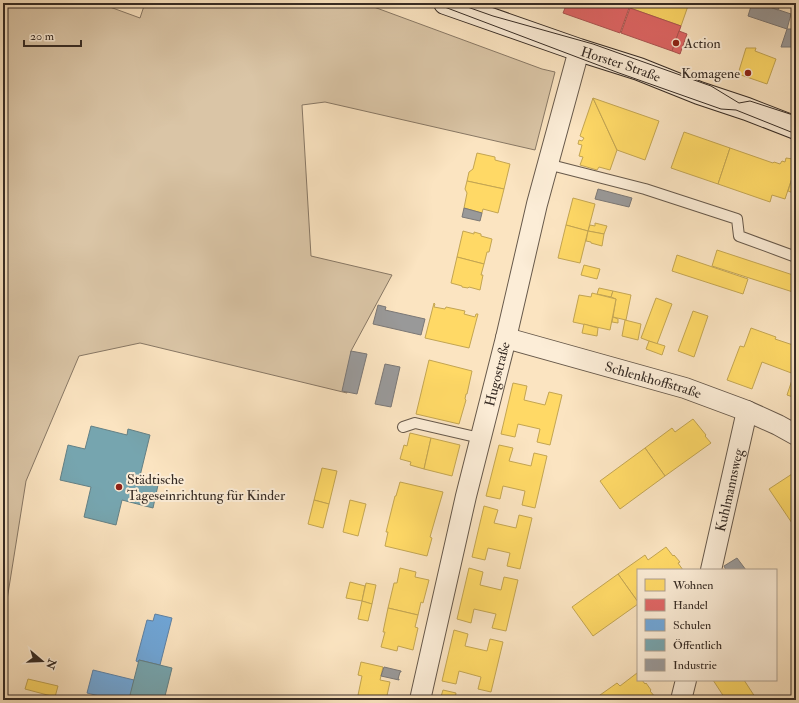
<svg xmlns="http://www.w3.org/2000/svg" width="799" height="703" font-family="'IM FELL Double Pica',serif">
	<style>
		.green { fill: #dac5a6; stroke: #887865 }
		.homes { fill: #ffd966; stroke: #c3a552 }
		.shops { fill: #e06666; stroke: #ad5452 }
		.schools { fill: #6fa8dc; stroke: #5e82a5 }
		.public { fill: #76a5af; stroke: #638085 }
		.industry { fill: #999; stroke: #7b7876 }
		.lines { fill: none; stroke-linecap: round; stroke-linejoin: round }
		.lane-casing { stroke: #67594b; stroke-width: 12 }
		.street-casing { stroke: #67594b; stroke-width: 22 }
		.secondary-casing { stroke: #362b24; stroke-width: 24 }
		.lane { stroke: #fcedd7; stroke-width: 10 }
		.street { stroke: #fcedd7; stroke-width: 20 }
		.secondary { stroke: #fcedd7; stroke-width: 22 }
		.tram { stroke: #362b24; stroke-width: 1 }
		.poi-dot { fill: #8f2418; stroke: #fcedd7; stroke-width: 1.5 }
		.labels { text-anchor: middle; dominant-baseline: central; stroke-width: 4; stroke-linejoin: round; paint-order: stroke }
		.poi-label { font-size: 14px; fill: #362b24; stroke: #fcedd7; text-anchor: start }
		.street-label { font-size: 14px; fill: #362b24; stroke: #fcedd7 }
	</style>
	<rect width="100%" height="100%" fill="#fbe4c1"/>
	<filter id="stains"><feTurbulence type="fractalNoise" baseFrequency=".005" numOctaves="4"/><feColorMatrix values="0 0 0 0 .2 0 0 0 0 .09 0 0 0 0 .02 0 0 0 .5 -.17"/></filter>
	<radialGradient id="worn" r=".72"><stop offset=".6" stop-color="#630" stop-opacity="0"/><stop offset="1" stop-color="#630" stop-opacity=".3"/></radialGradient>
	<polygon class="green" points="3,3 99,3 140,18 145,3 363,3 542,69 555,72 535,150 325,102 302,105 311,256 392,275 351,351 347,393 140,343 79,356 26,481 3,625"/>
	<g class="homes">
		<polygon points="631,3 689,3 681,26 630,8"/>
		<polygon points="746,48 756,48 755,51 776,59 767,84 738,74"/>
		<polygon points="593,98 617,150 610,170 599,167 597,170 580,165 583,157 579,156 582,145 578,144 579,140 582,141 584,138 580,136"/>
		<polygon points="593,98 659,121 645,160 617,150"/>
		<polygon points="684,132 730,148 718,184 671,168"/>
		<polygon points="730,148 773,163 774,162 780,164 782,161 785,162 786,158 793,159 794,163 796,166 785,199 772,195 770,202 718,184"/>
		<polygon points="477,153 495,157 495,160 510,164 504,189 467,181 469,172 473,169"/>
		<polygon points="796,166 796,194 788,191"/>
		<polygon points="467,181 504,189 498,213 483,209 482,213 464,208 467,193 465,189"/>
		<polygon points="573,198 595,204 588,231 566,225"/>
		<polygon points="595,223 607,226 604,234 588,231 590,225 595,226"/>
		<polygon points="566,225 588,231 580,263 558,258"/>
		<polygon points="463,231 474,234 474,232 481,234 481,236 492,239 489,252 487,252 484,264 457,257"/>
		<polygon points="588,231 604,234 602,246 591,243 591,242 586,241"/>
		<polygon points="717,250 796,276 796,293 712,266"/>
		<polygon points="677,255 748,279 743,294 672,271"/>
		<polygon points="457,257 484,264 481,275 483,275 480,290 469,287 468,288 462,287 462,286 451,283"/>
		<polygon points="584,265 600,269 597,279 581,275"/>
		<polygon points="599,288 613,291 611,297 597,294"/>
		<polygon points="613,291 631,295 626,320 613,317 616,299 611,297"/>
		<polygon points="592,293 616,299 610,330 573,322 579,295 591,297"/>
		<polygon points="656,298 672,304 657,344 641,338"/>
		<polygon points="434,303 435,304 434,307 445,309 446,307 465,311 464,314 475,317 476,314 478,314 469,348 425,338"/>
		<polygon points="693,311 708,316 694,357 678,351"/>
		<polygon points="613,317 618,319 618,323 612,322"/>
		<polygon points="625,320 641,324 638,340 622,336"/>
		<polygon points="584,324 598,328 597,336 582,333"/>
		<polygon points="751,328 776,337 775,339 796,346 796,368 794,374 762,362 752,389 727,380 740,346 744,347"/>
		<polygon points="649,341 665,346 662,355 646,349"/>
		<polygon points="429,360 472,371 467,394 466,394 465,399 466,400 459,424 416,414"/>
		<polygon points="796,368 796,398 787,395"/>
		<polygon points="513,383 527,386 524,400 545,405 549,392 562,395 550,445 537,442 540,429 518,424 515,437 501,434"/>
		<polygon points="693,419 706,435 705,436 711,443 665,476 645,448 672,428 675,432"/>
		<polygon points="410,433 431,438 424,469 410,465 411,462 400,459 404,445 407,446"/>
		<polygon points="431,438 460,445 452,476 424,469"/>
		<polygon points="499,445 513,448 509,461 531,466 534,453 547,456 535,508 522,505 525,491 503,486 500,499 486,496"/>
		<polygon points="645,448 665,476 620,509 600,481"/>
		<polygon points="322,468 337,471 329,504 314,500"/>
		<polygon points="792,474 796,480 796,529 769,489"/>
		<polygon points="400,482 443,492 430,537 432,538 427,556 385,546 388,532 386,532 395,496 396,496"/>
		<polygon points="314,500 329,504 323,528 308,524"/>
		<polygon points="350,500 366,504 358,536 343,532"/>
		<polygon points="484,506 498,510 494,523 516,528 519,515 532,518 520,569 507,566 510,553 488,548 485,560 472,557"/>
		<polygon points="666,547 673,556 674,555 680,562 678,563 683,570 638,570 638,602 618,574 645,555 648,560"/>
		<polygon points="400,568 416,572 415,577 429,580 423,603 421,602 418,615 388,608 394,583 397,583"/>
		<polygon points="469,568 483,572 480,585 501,590 504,577 518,580 506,631 492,628 496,614 474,609 471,623 457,619"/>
		<polygon points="618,574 638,602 638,604 593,636 572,607"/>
		<polygon points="350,582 365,586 362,601 346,598"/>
		<polygon points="366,583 376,585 372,604 362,601"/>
		<polygon points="362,601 372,604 368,621 358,619"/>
		<polygon points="388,608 418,615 415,627 418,628 413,650 398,646 397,651 381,647 385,632 383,632"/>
		<polygon points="454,630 468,634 465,646 487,651 490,639 503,642 491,692 478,689 481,677 459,671 456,684 442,681"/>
		<polygon points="361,662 383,667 380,680 390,682 386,700 357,700 362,676 358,675"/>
		<polygon points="637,673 638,680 642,680 645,684 646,683 651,690 650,691 656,698 653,700 593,700 617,683 620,686"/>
		<polygon points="28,679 58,686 55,697 25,689"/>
		<polygon points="713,680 744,680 757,700 726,700"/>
		<polygon points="443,690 456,693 455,700 440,700"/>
	</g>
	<g class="shops">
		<polygon points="567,3 622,3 621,5 629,8 620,33 563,13"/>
		<polygon points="630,8 681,26 672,51 621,33"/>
		<polygon points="679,31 687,34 680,54 672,51"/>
	</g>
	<g class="schools">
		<polygon points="155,614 172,618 160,665 139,660 138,662 136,661 147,620 153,621"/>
		<polygon points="93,670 134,680 130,700 116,700 87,693"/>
	</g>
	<g class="public">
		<polygon points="91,426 127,435 128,429 150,435 139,480 158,485 153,508 122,500 116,525 84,517 91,487 60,480 68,445 85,449"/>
		<polygon points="139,660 172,668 164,700 150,700 130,695"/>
	</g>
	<g class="industry">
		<polygon points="752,3 758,3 791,14 787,29 748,16"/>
		<polygon points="762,3 781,3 778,10 761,4"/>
		<polygon points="787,29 796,29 796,47 781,47"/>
		<polygon points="598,189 632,198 629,207 595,199"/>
		<polygon points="464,208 482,213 480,221 462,217"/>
		<polygon points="378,305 386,307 385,310 425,319 421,335 373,324"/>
		<polygon points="351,351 367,354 357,394 342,391"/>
		<polygon points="385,364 400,367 391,407 375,404"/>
		<polygon points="737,558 746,570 726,570 724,566"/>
		<polygon points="384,667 401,671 401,672 400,672 398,679 399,679 399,680 381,676"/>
	</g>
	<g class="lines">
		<g class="lane-casing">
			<g id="lane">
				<polyline points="547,164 645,189 737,219 739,236 796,257"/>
				<polyline points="403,427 415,423 480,438"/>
			</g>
		</g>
		<g class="street-casing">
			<g id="street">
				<path id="s1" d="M506,338L685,388L747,411L778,425L796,435"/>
				<path id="s2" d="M711,570L747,411"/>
				<path id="s3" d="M420,700L466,496L506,338L537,204L579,50"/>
				<polyline points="681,700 686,680"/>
			</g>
		</g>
		<g class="secondary-casing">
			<g id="secondary">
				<path id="s4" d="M445,3L579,50L639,69L699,93L747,109L796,128"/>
			</g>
		</g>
		<use href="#lane" class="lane"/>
		<use href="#street" class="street"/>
		<use href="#secondary" class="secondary"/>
		<g class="tram">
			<polyline points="434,3 619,73 721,109 736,110 796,134"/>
			<polyline points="456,3 493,16 593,44 711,86 739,103 750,101 796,116"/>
		</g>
	</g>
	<g class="poi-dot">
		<circle cx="676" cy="43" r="4"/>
		<circle cx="748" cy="73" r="4"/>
		<circle cx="119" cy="487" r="4"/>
	</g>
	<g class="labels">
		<g class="poi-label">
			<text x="684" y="43">Action</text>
			<text x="740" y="73" text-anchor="end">Komagene</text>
			<text x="127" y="479">Städtische<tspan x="127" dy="16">Tageseinrichtung für Kinder</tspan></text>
		</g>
		<g class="street-label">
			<text stroke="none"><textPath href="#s4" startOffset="186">Horster Straße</textPath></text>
			<text stroke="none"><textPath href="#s3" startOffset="335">Hugostraße</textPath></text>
			<text stroke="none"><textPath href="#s1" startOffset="153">Schlenkhoffstraße</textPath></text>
			<text stroke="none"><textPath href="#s2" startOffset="82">Kuhlmannsweg</textPath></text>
		</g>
	</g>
	<rect width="799" height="703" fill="none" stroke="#fbe4c1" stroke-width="16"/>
	<rect x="4" y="4" width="791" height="695" fill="none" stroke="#362b24" stroke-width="2"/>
	<rect x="8" y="8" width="783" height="687" fill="none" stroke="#362b24"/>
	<rect x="637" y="569" width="140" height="112" fill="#fcedd7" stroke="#ad9f8f"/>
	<rect x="645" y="579" width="20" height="12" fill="#ffd966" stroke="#ad9f8f"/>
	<text x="673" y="589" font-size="12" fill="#362b24">Wohnen</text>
	<rect x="645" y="599" width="20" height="12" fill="#e06666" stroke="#ad9f8f"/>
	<text x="673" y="609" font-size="12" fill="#362b24">Handel</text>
	<rect x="645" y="619" width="20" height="12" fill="#6fa8dc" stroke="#ad9f8f"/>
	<text x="673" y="629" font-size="12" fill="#362b24">Schulen</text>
	<rect x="645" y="639" width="20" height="12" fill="#76a5af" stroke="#ad9f8f"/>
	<text x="673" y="649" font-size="12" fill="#362b24">Öffentlich</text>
	<rect x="645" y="659" width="20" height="12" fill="#999999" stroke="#ad9f8f"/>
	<text x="673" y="669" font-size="12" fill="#362b24">Industrie</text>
	<g transform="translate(42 661) rotate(109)" stroke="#fcedd7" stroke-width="3" paint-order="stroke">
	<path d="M0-3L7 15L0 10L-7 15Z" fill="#362b24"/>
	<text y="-6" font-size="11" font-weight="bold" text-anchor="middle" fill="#362b24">N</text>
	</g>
	<path d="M24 40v6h57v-6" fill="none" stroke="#362b24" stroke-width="2"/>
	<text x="30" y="40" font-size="12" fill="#362b24" stroke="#fcedd7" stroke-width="3" paint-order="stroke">20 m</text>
	<rect width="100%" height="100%" filter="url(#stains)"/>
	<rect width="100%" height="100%" fill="url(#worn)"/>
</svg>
